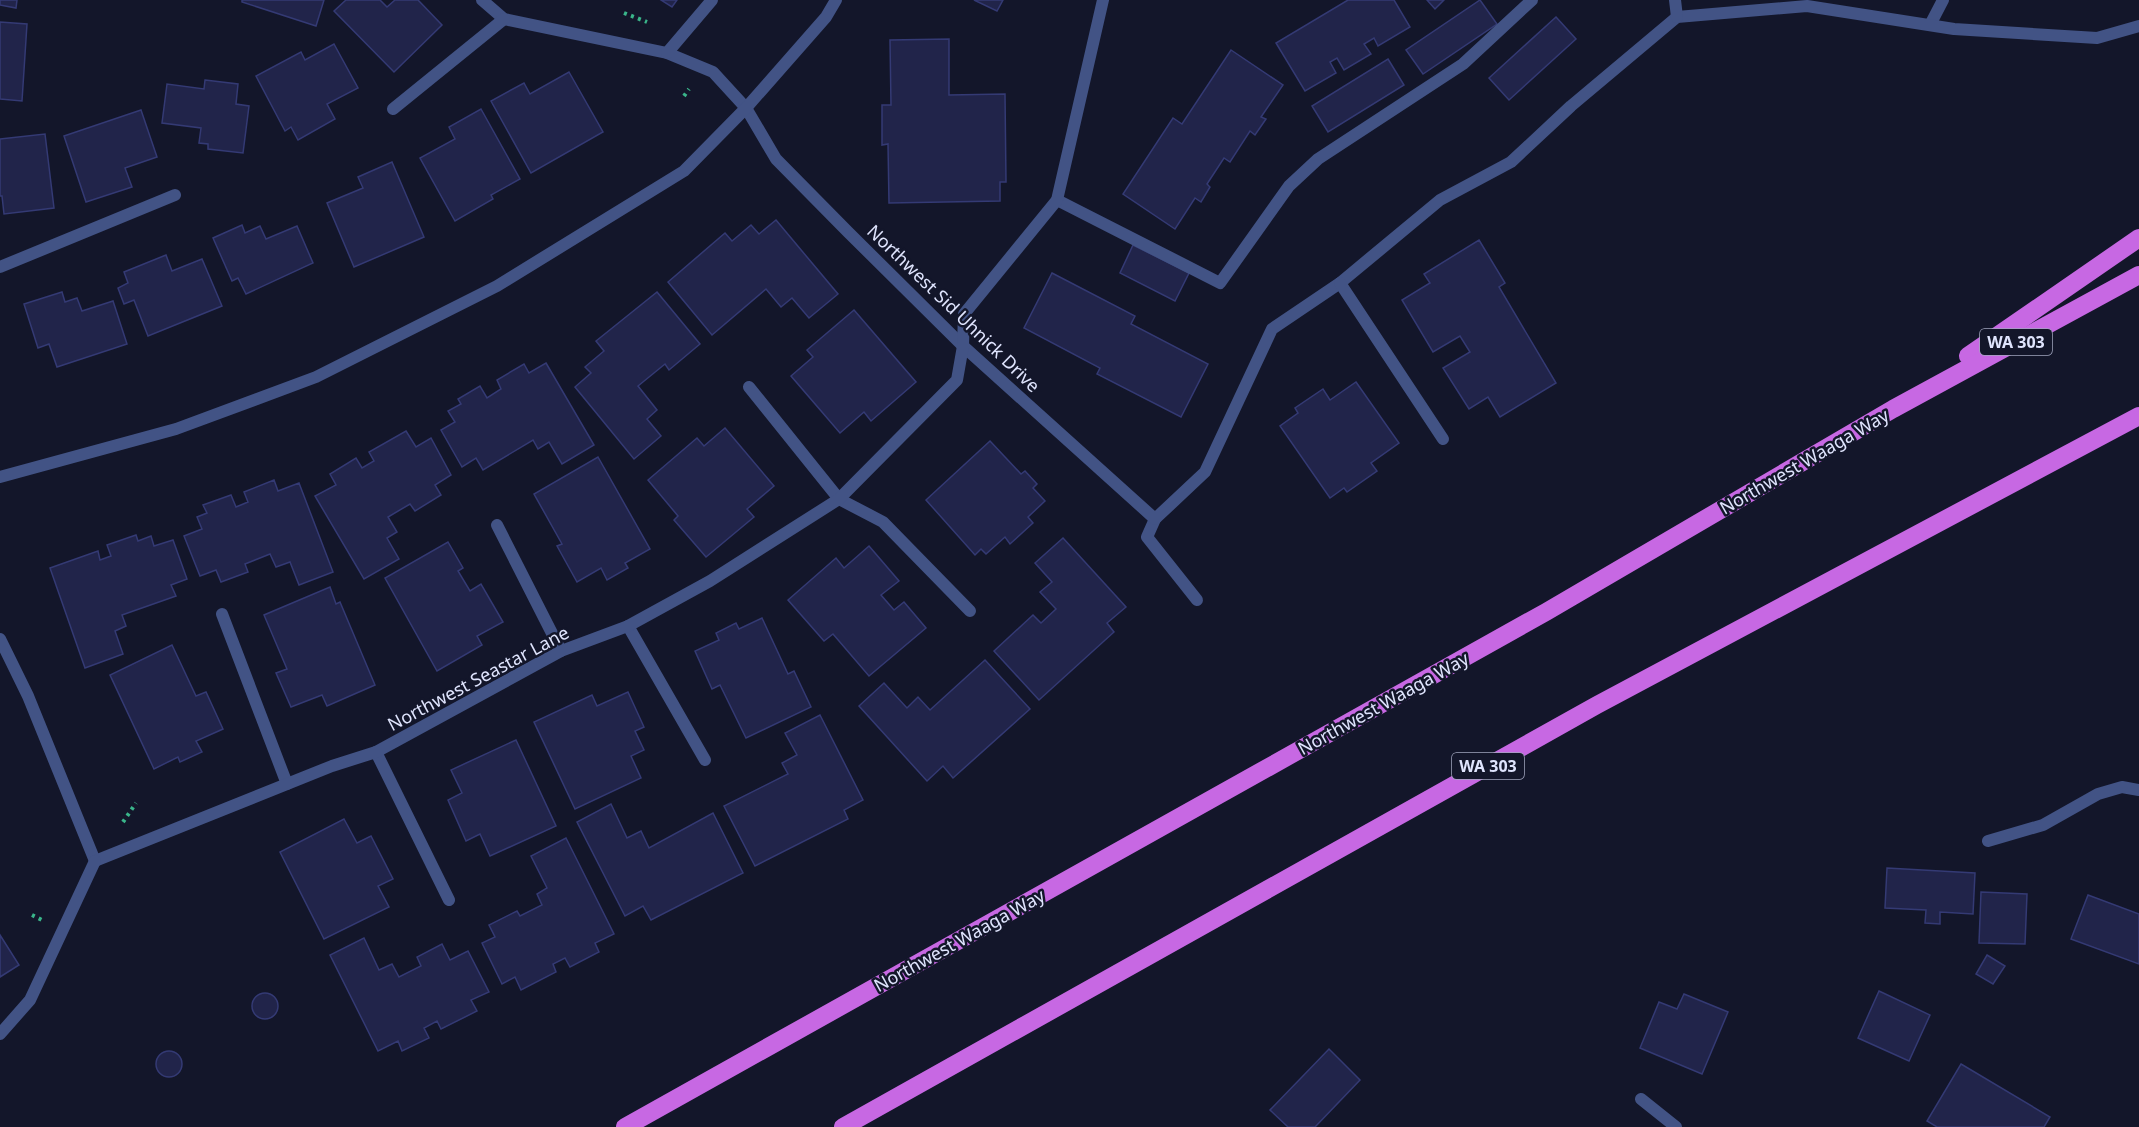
<svg xmlns="http://www.w3.org/2000/svg" width="2139" height="1127" font-family="'Noto Sans',sans-serif">
	<style>
		.building { fill: #21244a; stroke: #343a74; stroke-width: 1.5 }
		.lines { fill: none; stroke-linecap: round; stroke-linejoin: round }
		.path { stroke: #3ab58a; stroke-width: 4; stroke-dasharray: 3 4.5; stroke-linecap: butt }
		.service { stroke: #425385; stroke-width: 12 }
		.minor { stroke: #425385; stroke-width: 12 }
		.trunk { stroke: #c768e3; stroke-width: 18 }
		.labels { text-anchor: middle; dominant-baseline: central; stroke-width: 5; stroke-linejoin: round; paint-order: stroke }
		.shield { fill: #13162a; stroke: #a2a6be; stroke-width: 1.5 }
		.shield-label { font-size: 16px; font-weight: bold; fill: #dfe4fd }
		.street-label { font-size: 18px; fill: #dfe4fd; stroke: #13162a }
	</style>
	<rect width="100%" height="100%" fill="#13162a"/>
	<g class="building">
		<polygon points="0,0 17,0 16,8 0,5"/>
		<polygon points="242,0 324,0 316,26 242,2"/>
		<polygon points="346,0 380,0 387,7 395,0 418,0 442,25 394,72 334,11"/>
		<polygon points="661,0 677,0 672,7"/>
		<polygon points="974,0 1003,0 997,11"/>
		<polygon points="1348,0 1394,0 1410,27 1378,46 1374,38 1364,44 1371,54 1344,70 1337,58 1330,62 1336,73 1305,91 1276,43"/>
		<polygon points="1427,0 1444,0 1435,9"/>
		<polygon points="1480,0 1497,24 1423,74 1406,50"/>
		<polygon points="1556,17 1576,39 1509,100 1489,78"/>
		<polygon points="0,22 27,24 22,101 0,99"/>
		<polygon points="949,39 949,95 1005,94 1006,182 1000,182 1000,201 889,203 888,144 882,145 882,105 891,105 890,40"/>
		<polygon points="334,44 358,88 327,104 335,119 298,140 291,127 285,131 256,76 301,52 305,60"/>
		<polygon points="1231,50 1283,85 1261,117 1266,119 1255,135 1250,131 1230,162 1224,158 1207,184 1210,187 1201,202 1195,198 1175,229 1123,194 1173,118 1182,124"/>
		<polygon points="1388,59 1404,85 1328,132 1312,106"/>
		<polygon points="569,72 603,132 531,173 491,101 524,83 530,94"/>
		<polygon points="205,80 238,84 236,104 249,106 243,153 208,149 208,144 199,143 201,128 162,123 167,84 204,89"/>
		<polygon points="481,109 520,179 491,195 493,199 455,221 420,158 455,139 449,127"/>
		<polygon points="141,110 157,157 125,168 132,187 86,202 64,136"/>
		<polygon points="45,134 54,208 4,214 2,196 0,196 0,139"/>
		<polygon points="392,162 424,237 354,267 327,203 363,188 358,177"/>
		<polygon points="776,220 838,294 809,318 792,298 781,307 766,289 712,335 668,282 725,233 732,241 751,225 759,234"/>
		<polygon points="242,225 245,233 260,226 266,239 297,226 313,263 246,294 238,278 232,281 213,238"/>
		<polygon points="1479,240 1505,283 1499,287 1556,383 1500,417 1488,397 1469,409 1443,368 1470,352 1460,336 1433,352 1402,300 1430,283 1424,274"/>
		<polygon points="1133,245 1189,273 1175,301 1120,273"/>
		<polygon points="166,255 172,271 202,259 222,306 148,336 134,300 124,304 118,288 128,283 124,272"/>
		<polygon points="1052,273 1135,316 1131,324 1208,364 1181,417 1097,374 1100,368 1024,328"/>
		<polygon points="62,292 65,302 77,298 82,311 113,301 127,344 57,367 49,344 38,348 24,304"/>
		<polygon points="657,292 700,344 669,370 665,364 638,386 657,410 647,419 661,436 634,459 575,387 591,373 585,367 604,351 596,341"/>
		<polygon points="854,310 916,382 871,421 864,412 840,433 791,376 813,357 807,350"/>
		<polygon points="546,363 594,445 562,464 549,442 538,449 533,440 483,470 476,458 462,467 441,430 455,422 448,411 461,404 458,399 480,386 487,398 501,389 497,380 524,364 529,373"/>
		<polygon points="1356,382 1399,443 1371,463 1377,471 1347,492 1344,488 1330,498 1280,426 1298,413 1295,408 1323,389 1330,400"/>
		<polygon points="725,428 774,486 747,509 754,517 706,557 674,520 678,516 648,480 697,438 704,446"/>
		<polygon points="406,431 416,447 431,438 451,475 435,485 441,495 415,511 410,504 388,517 397,532 387,538 399,559 364,579 315,496 336,485 330,474 356,458 362,468 374,461 369,452"/>
		<polygon points="990,441 1021,474 1025,471 1037,484 1033,488 1045,501 1028,517 1033,523 1010,544 1005,537 986,554 981,549 975,555 926,500"/>
		<polygon points="598,457 650,549 625,563 628,568 607,580 601,568 577,582 557,546 562,544 534,494"/>
		<polygon points="274,480 278,491 299,483 333,572 299,585 290,562 276,567 270,554 245,564 248,572 221,582 216,570 200,576 184,536 202,529 197,517 207,513 203,505 231,495 236,507 248,502 244,492"/>
		<polygon points="136,535 138,541 151,536 154,546 173,540 187,579 171,585 176,596 122,615 126,626 115,631 123,654 85,668 50,568 98,551 100,560 111,556 107,545"/>
		<polygon points="1063,538 1126,607 1107,623 1114,632 1039,700 994,651 1033,615 1041,623 1056,609 1040,592 1052,582 1035,563"/>
		<polygon points="448,542 463,568 458,571 470,591 481,584 503,622 477,636 482,645 437,671 385,578"/>
		<polygon points="869,546 899,581 881,595 894,610 904,602 926,628 869,676 833,634 824,641 788,600 836,558 844,568"/>
		<polygon points="330,587 336,604 340,602 375,685 327,706 322,695 291,707 276,673 287,669 264,615"/>
		<polygon points="762,618 788,674 794,671 811,707 746,738 720,685 712,689 695,651 719,640 716,633 736,623 739,629"/>
		<polygon points="172,645 196,696 206,692 223,729 196,741 202,752 180,762 178,757 154,769 110,675"/>
		<polygon points="985,660 1030,709 953,778 943,766 927,781 859,706 884,683 907,708 918,697 930,710"/>
		<polygon points="628,692 644,727 635,731 644,750 631,756 641,778 575,809 534,722 592,695 597,706"/>
		<polygon points="820,715 863,800 844,810 848,819 755,866 724,806 788,774 782,763 797,755 785,733"/>
		<polygon points="516,740 556,826 490,856 480,834 466,841 448,800 462,793 451,770"/>
		<polygon points="611,804 627,838 641,831 649,848 713,813 743,873 651,920 643,906 625,916 577,822"/>
		<polygon points="344,819 357,843 371,836 393,879 378,886 389,907 324,939 280,852"/>
		<polygon points="566,838 614,934 595,943 599,952 570,967 565,958 553,964 556,972 521,990 515,977 502,984 482,943 495,937 489,925 517,911 520,916 542,905 537,894 547,888 531,856"/>
		<polygon points="1887,868 1975,873 1973,914 1940,912 1940,924 1925,923 1926,910 1885,908"/>
		<polygon points="1981,892 2027,894 2025,944 1979,943"/>
		<polygon points="2088,895 2139,914 2139,964 2071,939"/>
		<polygon points="0,935 19,965 0,977"/>
		<polygon points="364,938 379,970 392,964 399,977 421,966 417,957 442,944 450,960 468,951 489,992 471,1000 477,1011 441,1029 437,1021 424,1028 429,1038 402,1051 398,1041 378,1051 330,955"/>
		<polygon points="1987,955 2005,966 1993,984 1976,974"/>
		<polygon points="1879,991 1930,1015 1909,1061 1858,1038"/>
		<circle cx="265" cy="1006" r="13"/>
		<polygon points="1684,994 1728,1012 1702,1074 1640,1048 1659,1002 1677,1009"/>
		<polygon points="1329,1049 1360,1080 1315,1127 1288,1127 1270,1110"/>
		<circle cx="169" cy="1064" r="13"/>
		<polygon points="1961,1064 2050,1117 2044,1127 1937,1127 1927,1121"/>
	</g>
	<g class="lines">
		<g class="path">
			<polyline points="624,13 647,22"/>
			<polyline points="684,96 689,89"/>
			<polyline points="123,822 136,803"/>
			<polyline points="32,915 42,920"/>
		</g>
		<g class="service">
			<polyline points="1930,25 1943,0"/>
			<polyline points="1057,200 1220,283 1289,186 1318,159 1463,64 1532,0"/>
			<polyline points="1155,519 1147,537 1197,600"/>
			<polyline points="1988,841 2043,825 2098,794 2122,787 2139,790"/>
			<polyline points="1641,1099 1676,1127"/>
		</g>
		<g class="minor">
			<polyline points="482,0 504,19 667,53 713,72 746,108 776,159 848,232 963,346 1155,519 1205,472 1272,329 1340,283 1440,200 1511,162 1571,106 1677,17 1807,6 1954,29 2097,38 2139,26"/>
			<polyline points="1675,0 1677,17"/>
			<polyline points="667,53 712,0"/>
			<polyline points="393,109 504,19"/>
			<polyline points="0,267 175,195"/>
			<polyline points="1340,283 1443,439"/>
			<polyline points="749,387 839,499 883,522 970,611"/>
			<polyline points="0,477 176,429 316,377 497,286 684,171 746,108 826,17 836,0"/>
			<polyline points="497,525 561,651"/>
			<polyline points="222,614 287,784"/>
			<polyline points="628,626 705,760"/>
			<polyline points="0,639 28,696 95,861"/>
			<polyline points="376,752 449,900"/>
			<polyline points="95,861 332,766 376,752 561,651 628,626 710,581 839,499 957,380 963,346 964,314 1057,200 1103,0"/>
			<polyline points="0,1034 30,1000 95,861"/>
		</g>
		<g class="trunk">
			<polyline points="1968,356 2139,238"/>
			<polyline points="625,1127 1546,612 1893,409 2139,275"/>
			<polyline points="843,1127 1597,705 2139,416"/>
		</g>
	</g>
	<g class="labels">
		<g class="shield">
			<rect x="1980" y="329" width="72" height="26" rx="4.5"/>
			<rect x="1452" y="753" width="72" height="26" rx="4.5"/>
		</g>
		<g class="shield-label">
			<text x="2016" y="342">WA 303</text>
			<text x="1488" y="766">WA 303</text>
		</g>
		<g class="street-label">
			<text transform="translate(954 308) rotate(44)">Northwest Sid Uhnick Drive</text>
			<text transform="translate(1804 461) rotate(-30)">Northwest Waaga Way</text>
			<text transform="translate(478 678) rotate(-28)">Northwest Seastar Lane</text>
			<text transform="translate(1383 703) rotate(-29)">Northwest Waaga Way</text>
			<text transform="translate(959 940) rotate(-29)">Northwest Waaga Way</text>
		</g>
	</g>
</svg>
